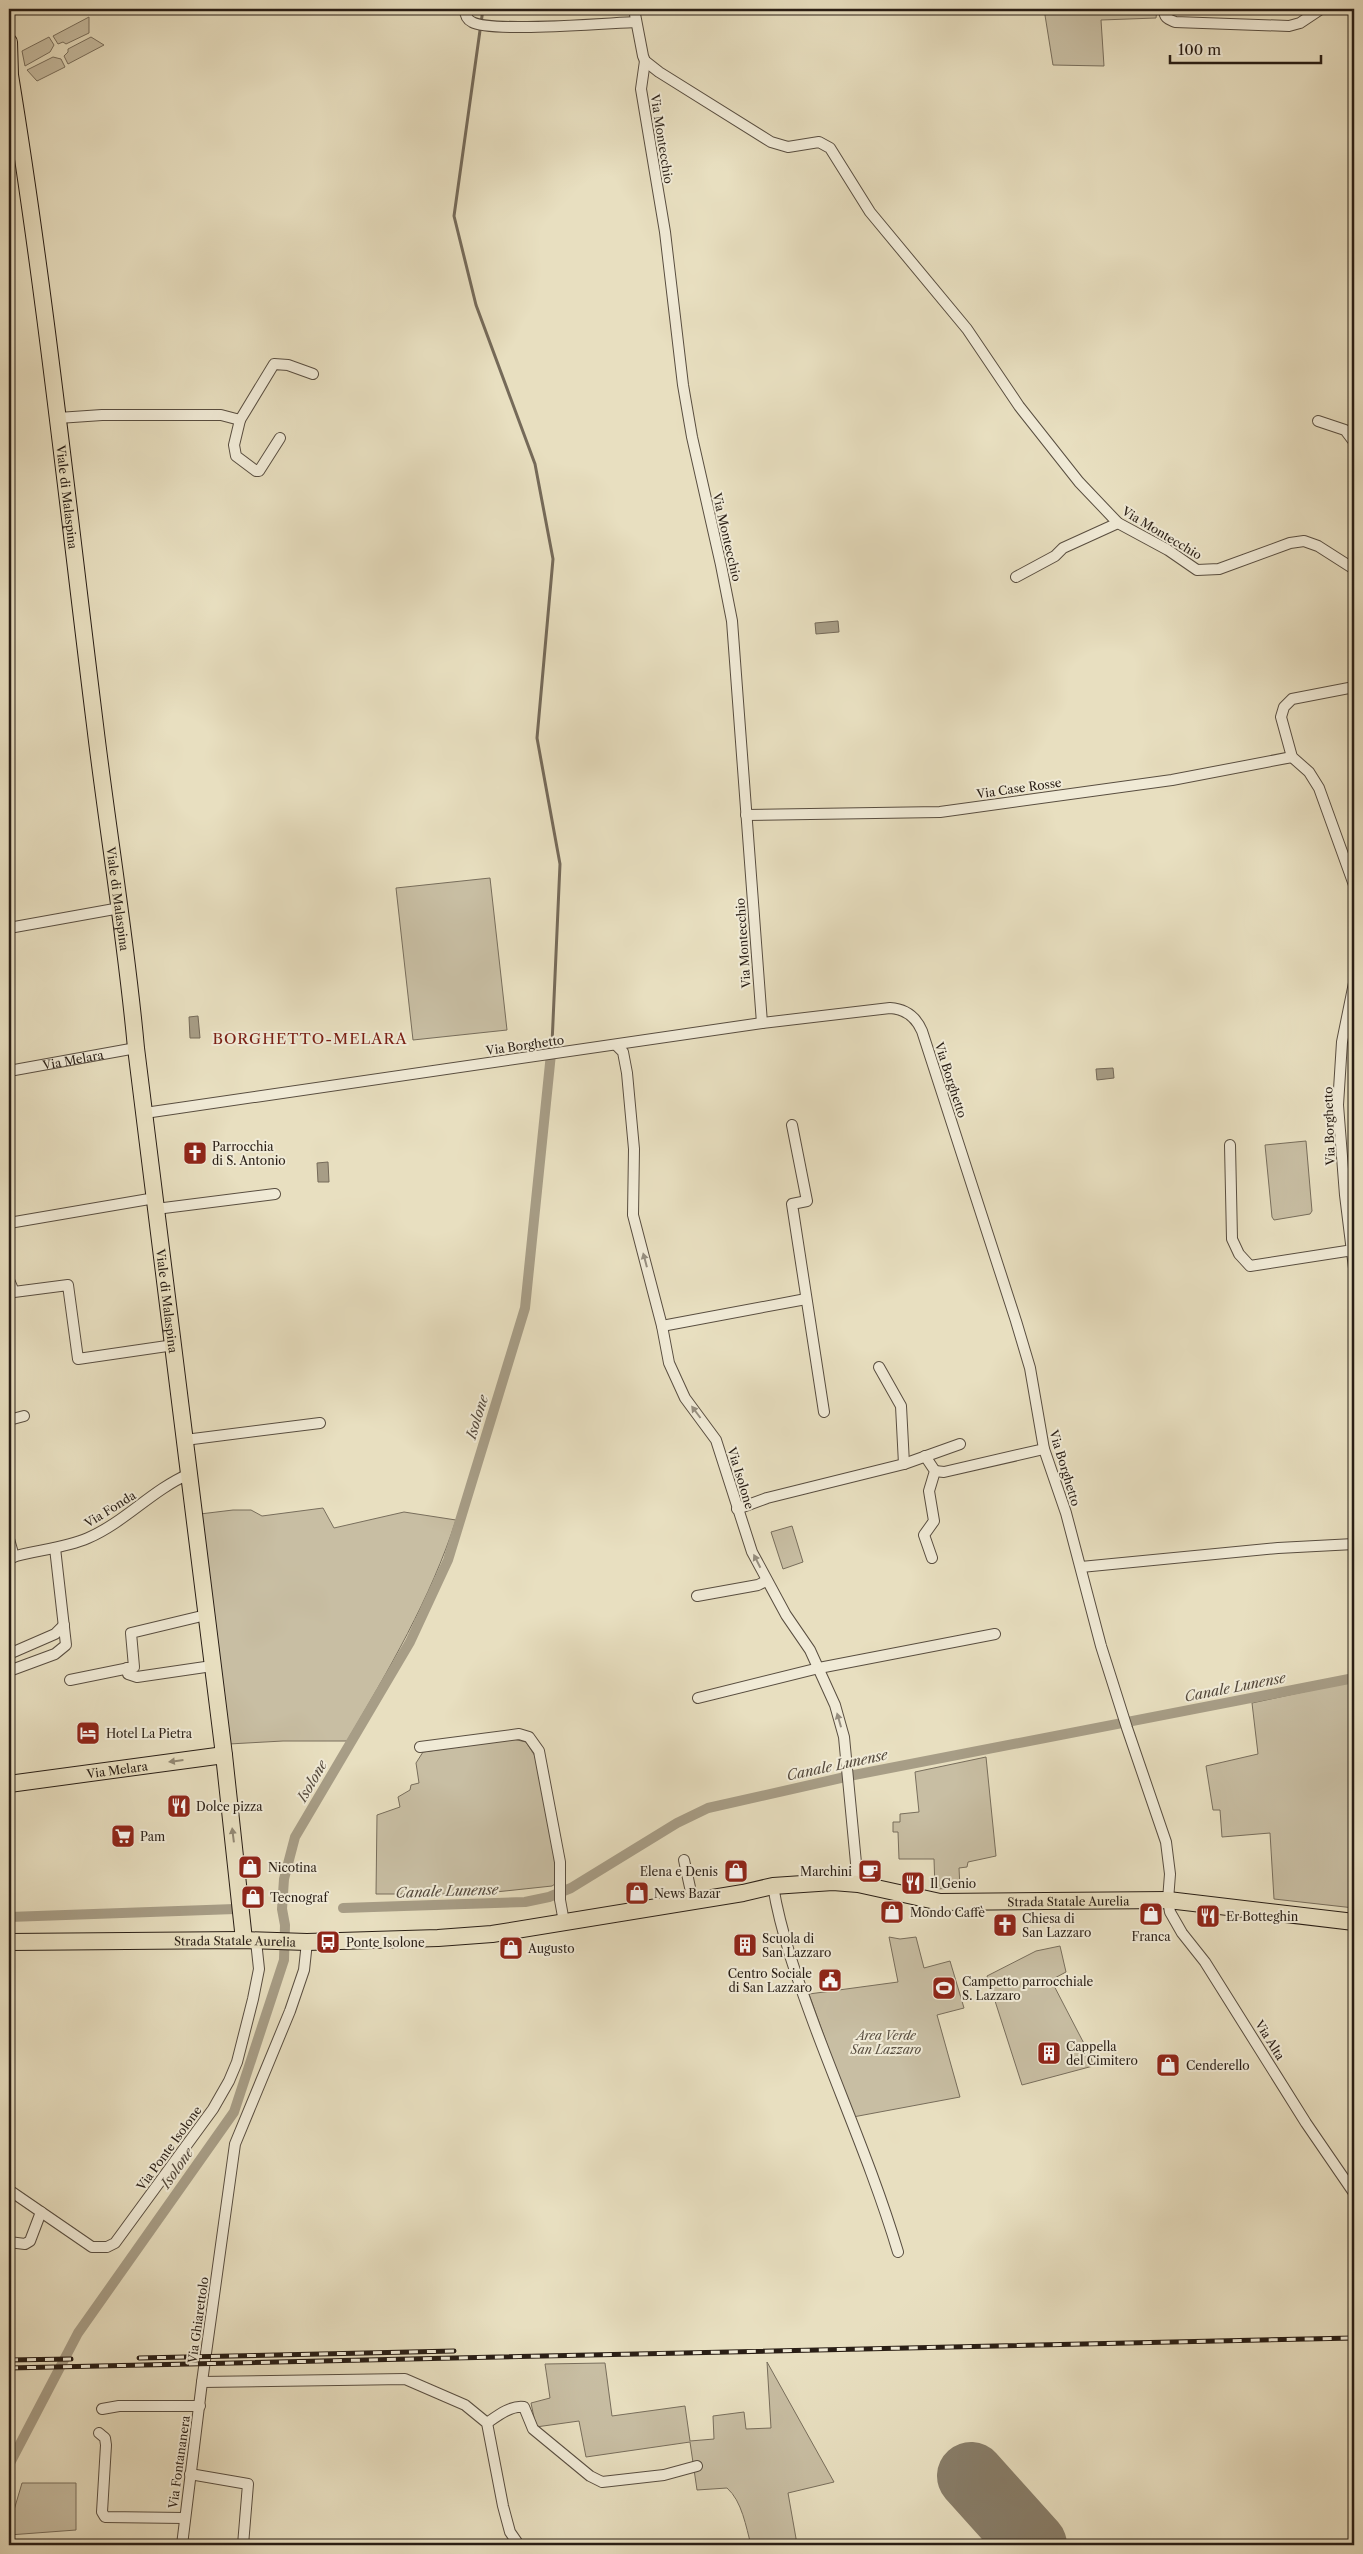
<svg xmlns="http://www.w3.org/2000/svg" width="1363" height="2554" font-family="'Libre Caslon Text',serif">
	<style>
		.green { fill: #c8bea3; stroke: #786e5c }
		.water { fill: #a79d86; stroke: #756a59 }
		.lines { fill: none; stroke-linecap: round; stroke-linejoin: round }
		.stream { stroke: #756a59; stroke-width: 3 }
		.canal { stroke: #a79d86; stroke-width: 10 }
		.runway { stroke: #887e6a; stroke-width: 68 }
		.street-casing { stroke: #594e40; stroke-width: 12 }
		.primary-casing { stroke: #291e15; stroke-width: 18 }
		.street { stroke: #f0ead6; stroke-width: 10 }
		.primary { stroke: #e8dfc0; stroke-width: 16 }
		.rail-casing { stroke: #291e15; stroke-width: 5 }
		.rail { stroke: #f0ead6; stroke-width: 3; stroke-dasharray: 9; stroke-linecap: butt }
		.oneway { fill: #968e7f }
		.oneway2 { fill: #928873 }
		.labels { text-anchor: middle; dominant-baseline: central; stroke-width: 4; stroke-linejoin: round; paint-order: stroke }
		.street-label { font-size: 12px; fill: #291e15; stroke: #f0ead6 }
		.poi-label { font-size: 12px; fill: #291e15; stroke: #f0ead6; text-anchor: start }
		.park-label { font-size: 12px; font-style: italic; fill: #594e40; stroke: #f0ead6 }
		.water-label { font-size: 14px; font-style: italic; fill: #554a3d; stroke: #f0ead6 }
		.quarter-label { font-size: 15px; letter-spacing: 1px; fill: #7a1f14; stroke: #f0ead6 }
	</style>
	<rect width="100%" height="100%" fill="#e8dfc0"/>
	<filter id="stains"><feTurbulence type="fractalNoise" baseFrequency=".004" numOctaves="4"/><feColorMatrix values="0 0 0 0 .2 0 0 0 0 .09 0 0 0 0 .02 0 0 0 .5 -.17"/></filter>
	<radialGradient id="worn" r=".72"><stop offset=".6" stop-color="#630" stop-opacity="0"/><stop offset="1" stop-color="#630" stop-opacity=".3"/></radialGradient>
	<g class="green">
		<polygon points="1044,9 1157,9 1156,18 1101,20 1104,66 1053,65"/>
		<polygon points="89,17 89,33 66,44 63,42 58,44 53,36"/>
		<polygon points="49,37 54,45 50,52 25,66 22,51"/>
		<polygon points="91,37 104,45 68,64 64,56 68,52 68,49"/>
		<polygon points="53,57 61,59 65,67 37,81 27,70"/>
		<polygon points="490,878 507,1030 413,1040 396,888"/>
		<polygon points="1306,1141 1312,1211 1310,1214 1274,1220 1272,1217 1265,1145"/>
		<path d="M323,1508L334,1528L404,1512L456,1520C431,1598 388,1671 347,1741H283L229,1744L200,1514L233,1510H251L262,1516Z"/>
		<polygon points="792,1526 803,1562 783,1569 771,1532"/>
		<polygon points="1354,1681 1354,1908 1274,1899 1270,1833 1222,1837 1220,1810 1213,1810 1206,1766 1258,1754 1252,1703"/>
		<polygon points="513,1739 526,1742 535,1756 554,1846 555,1884 552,1886 477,1894 376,1894 377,1815 400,1807 398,1797 410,1790 411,1785 419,1783 416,1763 423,1752"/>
		<polygon points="986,1757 996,1856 968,1862 967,1867 959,1868 960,1888 935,1889 934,1859 899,1859 898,1832 893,1832 893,1822 900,1822 900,1814 919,1812 915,1772"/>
		<polygon points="889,1937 900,1939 916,1937 924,1968 950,1961 964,2008 937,2015 960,2097 853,2117 809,1994 898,1982"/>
		<polygon points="1060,1946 1066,1972 1051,1980 1091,2057 1093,2066 1022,2085 987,1976 1036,1951"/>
		<path d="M767,2362L834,2482L788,2493L797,2544L794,2545H751C746,2527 742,2501 727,2488L697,2490L690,2442L586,2457L579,2421L536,2427L531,2403L550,2398L545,2364L605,2363L612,2416L685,2406L690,2441L714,2439L713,2416L744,2412L746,2429L771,2428Z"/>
		<polygon points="22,2483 76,2483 76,2530 9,2535 9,2527"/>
	</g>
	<g class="water">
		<polygon points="838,621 839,632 816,634 815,623"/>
		<polygon points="198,1016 200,1038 190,1038 189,1017"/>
		<polygon points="1113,1068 1114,1078 1097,1080 1096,1069"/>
		<polygon points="328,1162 329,1182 318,1182 317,1163"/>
	</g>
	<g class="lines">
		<polyline class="stream" points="483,9 454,216 476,305 535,464 553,559 537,738 560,864 552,1044"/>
		<g class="canal">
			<polyline points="343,1908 525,1902 549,1897 571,1888 677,1823 708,1808 854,1775 1354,1678"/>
			<polyline points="9,1917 235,1909"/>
			<polyline points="9,2465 78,2333 234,2112 284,1960 285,1925 282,1909 284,1879 295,1837 410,1642 448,1560 525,1308 552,1044"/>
		</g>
		<polyline class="runway" points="971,2476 1033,2545"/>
		<g class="street-casing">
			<g id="street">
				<path d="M465,9C465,14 466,19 472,22C491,33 608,23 636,22"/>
				<polyline points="634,9 643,56 645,61 659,72 771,142 788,147 819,142 830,148 870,212 967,329 1019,406 1079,482 1118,523 1168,550 1197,570 1219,569 1290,543 1304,541 1318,546 1354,569"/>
				<path d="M1164,9C1164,18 1168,19 1175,22L1289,26L1300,23L1321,9"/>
				<polyline points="645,61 641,89 665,232 683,385 692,437 721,565 732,621 762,1023"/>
				<polyline points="58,418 102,415 221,415 240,420 274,364 288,365 313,374"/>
				<polyline points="240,420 234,445 236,456 256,471 259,471 280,438"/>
				<polyline points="1318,421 1345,430 1354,442"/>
				<polyline points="1016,577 1055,556 1063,548 1118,523"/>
				<polyline points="1354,687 1292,699 1284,707 1281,717 1292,757 1309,772 1319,788 1354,885"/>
				<polyline points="746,815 940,812 1172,780 1292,757"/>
				<polyline points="9,928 120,908"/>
				<polyline points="1354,983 1342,1042 1338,1105 1345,1195 1354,1268"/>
				<polyline points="616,1045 623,1052 627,1073 634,1149 633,1215 662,1326 669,1363 685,1398 716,1440 752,1552 786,1615 810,1650 835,1705 844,1737 858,1884"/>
				<path id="s1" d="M9,1071L136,1048"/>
				<path d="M145,1113L762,1023L890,1008C906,1009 916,1017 922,1031L1016,1321L1030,1368L1044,1449L1066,1513L1101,1646L1127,1728L1166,1842L1170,1874L1168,1900L1170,1912L1182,1933L1205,1962L1306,2123L1354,2193"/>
				<polyline points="792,1125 807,1201 792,1204 824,1412"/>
				<polyline points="1230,1145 1232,1239 1239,1254 1250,1266 1353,1250"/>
				<polyline points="156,1209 275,1194"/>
				<polyline points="9,1223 155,1198"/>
				<polyline points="9,1280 14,1292 68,1285 78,1359 174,1345"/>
				<polyline points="662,1326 806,1299"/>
				<polyline points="879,1367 901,1406 904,1464"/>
				<polyline points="9,1420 24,1416"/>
				<polyline points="185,1440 320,1423"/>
				<polyline points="925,1456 935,1471 929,1491 934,1521 924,1535 932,1558"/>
				<polyline points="935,1471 944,1472 1044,1449"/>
				<polyline points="737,1509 767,1498 904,1464 960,1444"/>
				<polyline points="9,1539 14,1557"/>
				<path d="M9,1558C34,1550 63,1549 88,1538C125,1522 152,1490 189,1474"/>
				<polyline points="1081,1567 1278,1548 1354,1544"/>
				<polyline points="697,1596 758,1585 766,1581"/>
				<polyline points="9,1654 55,1634 64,1625"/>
				<polyline points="127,1668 128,1674 137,1677 212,1666"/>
				<polyline points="9,1671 55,1654 66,1645 55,1548"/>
				<polyline points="70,1680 134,1667 131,1633 206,1615"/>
				<polyline points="698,1698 819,1668 995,1634"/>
				<polyline points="420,1747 519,1734 529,1737 539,1751 560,1862 560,1900 564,1922"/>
				<polyline points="684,1860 693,1901"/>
				<path d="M773,1886C781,1934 798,1981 815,2027C843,2102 875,2175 898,2252"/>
				<polyline points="9,2190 92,2247 107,2247 115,2243 213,2109 229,2081 237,2062 253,1999 259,1969 256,1941"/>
				<polyline points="9,2242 25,2244 30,2241 41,2212"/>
				<polyline points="202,2382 405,2379 465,2405 487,2423 503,2506 510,2532 519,2545"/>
				<polyline points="102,2409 119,2406 200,2406"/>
				<path d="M487,2423C497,2416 511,2405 524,2407L533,2429L590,2476L602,2482L664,2475L697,2466"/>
				<polyline points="99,2433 105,2438 106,2445 102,2512 105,2517 184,2518"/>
				<polyline points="190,2474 248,2484 243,2545"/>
				<polyline points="182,2545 202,2382 235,2144 290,2011 304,1970 307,1942"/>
			</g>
		</g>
		<g class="primary-casing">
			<g id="primary">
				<path id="s2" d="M9,42L10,75C45,290 68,508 95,725C108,833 126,939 136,1048L224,1755L244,1940"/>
				<path id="s3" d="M9,1784L224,1755"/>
				<path id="s4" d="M9,1942L244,1940L307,1942L438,1938L492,1934L743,1893L773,1886L833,1882L858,1884L940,1902L1168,1900L1354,1922"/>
			</g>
		</g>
		<use href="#street" class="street"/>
		<use href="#primary" class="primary"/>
		<g class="rail-casing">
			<g id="rail">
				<polyline points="139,2358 454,2351"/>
				<polyline points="9,2360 71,2359"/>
				<polyline points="9,2368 1354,2338"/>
			</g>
		</g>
		<use href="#rail" class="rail"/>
	</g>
	<defs><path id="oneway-solid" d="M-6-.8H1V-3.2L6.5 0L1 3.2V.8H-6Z" transform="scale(1.25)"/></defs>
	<g class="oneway">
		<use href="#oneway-solid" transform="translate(645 1260) rotate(-105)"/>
		<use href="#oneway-solid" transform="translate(696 1412) rotate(-127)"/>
		<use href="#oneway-solid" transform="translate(757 1561) rotate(-117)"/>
		<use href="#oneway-solid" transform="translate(839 1720) rotate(-106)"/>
	</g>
	<g class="oneway2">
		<use href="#oneway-solid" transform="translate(176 1761) rotate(173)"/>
		<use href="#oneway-solid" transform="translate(233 1835) rotate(-97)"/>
	</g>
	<defs>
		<g id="church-square" transform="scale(1.25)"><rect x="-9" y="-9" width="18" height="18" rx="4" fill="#8f2418" stroke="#f0ead6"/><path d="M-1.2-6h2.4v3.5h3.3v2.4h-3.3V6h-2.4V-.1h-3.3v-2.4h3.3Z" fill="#fff"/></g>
		<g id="hotel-square" transform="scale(1.25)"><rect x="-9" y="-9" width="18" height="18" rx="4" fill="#8f2418" stroke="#f0ead6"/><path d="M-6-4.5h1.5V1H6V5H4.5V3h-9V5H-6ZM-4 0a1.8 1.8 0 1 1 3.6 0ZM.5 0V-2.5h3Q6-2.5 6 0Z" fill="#fff"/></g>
		<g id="restaurant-square" transform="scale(1.25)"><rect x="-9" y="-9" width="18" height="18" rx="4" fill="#8f2418" stroke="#f0ead6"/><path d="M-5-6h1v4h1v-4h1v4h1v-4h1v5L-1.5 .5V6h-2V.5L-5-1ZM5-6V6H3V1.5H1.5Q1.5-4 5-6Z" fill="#fff"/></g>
		<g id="supermarket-square" transform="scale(1.25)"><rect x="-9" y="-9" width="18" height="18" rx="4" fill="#8f2418" stroke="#f0ead6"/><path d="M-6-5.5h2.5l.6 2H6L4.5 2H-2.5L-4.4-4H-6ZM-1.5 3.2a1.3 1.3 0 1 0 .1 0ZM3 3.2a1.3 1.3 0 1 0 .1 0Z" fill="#fff"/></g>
		<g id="shop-square" transform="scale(1.25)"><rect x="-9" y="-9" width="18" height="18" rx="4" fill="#8f2418" stroke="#f0ead6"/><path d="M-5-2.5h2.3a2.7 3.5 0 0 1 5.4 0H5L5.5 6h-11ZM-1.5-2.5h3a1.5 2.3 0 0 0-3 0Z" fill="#fff"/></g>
		<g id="cafe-square" transform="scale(1.25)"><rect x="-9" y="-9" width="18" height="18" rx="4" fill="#8f2418" stroke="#f0ead6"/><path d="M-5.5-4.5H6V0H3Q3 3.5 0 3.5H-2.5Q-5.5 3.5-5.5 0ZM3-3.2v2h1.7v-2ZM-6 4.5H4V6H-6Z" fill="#fff"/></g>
		<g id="bus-square" transform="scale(1.25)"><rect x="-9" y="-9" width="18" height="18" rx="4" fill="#8f2418" stroke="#f0ead6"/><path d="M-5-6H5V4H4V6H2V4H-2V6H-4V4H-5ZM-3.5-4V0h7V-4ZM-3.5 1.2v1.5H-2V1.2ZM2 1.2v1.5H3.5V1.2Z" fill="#fff"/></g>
		<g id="building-square" transform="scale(1.25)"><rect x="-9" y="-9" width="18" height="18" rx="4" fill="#8f2418" stroke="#f0ead6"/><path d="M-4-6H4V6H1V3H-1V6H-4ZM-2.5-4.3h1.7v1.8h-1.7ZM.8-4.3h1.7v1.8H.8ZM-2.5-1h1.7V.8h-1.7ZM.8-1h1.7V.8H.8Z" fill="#fff"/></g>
		<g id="civic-square" transform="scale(1.25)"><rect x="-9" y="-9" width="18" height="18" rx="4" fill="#8f2418" stroke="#f0ead6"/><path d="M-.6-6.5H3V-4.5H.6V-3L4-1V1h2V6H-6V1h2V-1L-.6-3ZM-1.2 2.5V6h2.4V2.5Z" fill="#fff"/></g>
		<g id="stadium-square" transform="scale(1.25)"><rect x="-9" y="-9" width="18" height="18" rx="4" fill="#8f2418" stroke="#f0ead6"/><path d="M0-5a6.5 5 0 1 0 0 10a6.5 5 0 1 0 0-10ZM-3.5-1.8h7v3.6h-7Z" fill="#fff"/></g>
	</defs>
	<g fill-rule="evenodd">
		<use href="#church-square" x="195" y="1153"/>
		<use href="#hotel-square" x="88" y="1733"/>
		<use href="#restaurant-square" x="179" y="1806"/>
		<use href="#supermarket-square" x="123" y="1836"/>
		<use href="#shop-square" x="250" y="1867"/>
		<use href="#shop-square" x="736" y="1871"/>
		<use href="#cafe-square" x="870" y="1871"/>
		<use href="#restaurant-square" x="913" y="1883"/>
		<use href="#shop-square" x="637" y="1893"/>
		<use href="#shop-square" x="253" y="1897"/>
		<use href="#shop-square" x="892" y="1912"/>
		<use href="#shop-square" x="1151" y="1914"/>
		<use href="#restaurant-square" x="1208" y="1916"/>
		<use href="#church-square" x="1005" y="1925"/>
		<use href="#bus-square" x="328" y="1942"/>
		<use href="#building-square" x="745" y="1945"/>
		<use href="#shop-square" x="511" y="1948"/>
		<use href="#civic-square" x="830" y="1980"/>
		<use href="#stadium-square" x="944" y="1988"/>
		<use href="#building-square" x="1049" y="2053"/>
		<use href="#shop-square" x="1168" y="2065"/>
	</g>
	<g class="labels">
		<g class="street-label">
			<text transform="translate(662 139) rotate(81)">Via Montecchio</text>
			<text stroke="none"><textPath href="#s2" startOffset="459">Viale di Malaspina</textPath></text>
			<text transform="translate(1162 533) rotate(31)">Via Montecchio</text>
			<text transform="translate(727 537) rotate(77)">Via Montecchio</text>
			<text transform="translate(1019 788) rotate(-8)">Via Case Rosse</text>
			<text stroke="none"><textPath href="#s2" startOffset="864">Viale di Malaspina</textPath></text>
			<text transform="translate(743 943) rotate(-94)">Via Montecchio</text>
			<text transform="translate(525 1045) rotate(-8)">Via Borghetto</text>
			<text stroke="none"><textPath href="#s1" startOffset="65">Via Melara</textPath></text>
			<text transform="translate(951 1080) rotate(72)">Via Borghetto</text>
			<text transform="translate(1329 1126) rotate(-92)">Via Borghetto</text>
			<text stroke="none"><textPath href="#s2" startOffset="1269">Viale di Malaspina</textPath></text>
			<text transform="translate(1065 1468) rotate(73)">Via Borghetto</text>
			<text transform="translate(741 1478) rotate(73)">Via Isolone</text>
			<text transform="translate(110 1509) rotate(-32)">Via Fonda</text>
			<text stroke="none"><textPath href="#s3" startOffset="109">Via Melara</textPath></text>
			<text stroke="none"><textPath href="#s4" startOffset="1066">Strada Statale Aurelia</textPath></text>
			<text stroke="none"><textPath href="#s4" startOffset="226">Strada Statale Aurelia</textPath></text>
			<text transform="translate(1270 2040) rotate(58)">Via Alta</text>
			<text transform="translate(169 2148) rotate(-54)">Via Ponte Isolone</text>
			<text transform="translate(198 2320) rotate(-82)">Via Ghiarettolo</text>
			<text transform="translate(179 2462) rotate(-82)">Via Fontananera</text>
		</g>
		<g class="poi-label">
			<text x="212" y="1146">Parrocchia<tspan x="212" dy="14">di S. Antonio</tspan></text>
			<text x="106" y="1733">Hotel La Pietra</text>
			<text x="196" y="1806">Dolce pizza</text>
			<text x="140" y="1836">Pam</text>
			<text x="268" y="1867">Nicotina</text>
			<text x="718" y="1871" text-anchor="end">Elena e Denis</text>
			<text x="852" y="1871" text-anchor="end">Marchini</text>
			<text x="930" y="1883">Il Genio</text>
			<text x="654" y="1893">News Bazar</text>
			<text x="270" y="1897">Tecnograf</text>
			<text x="910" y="1912">Mondo Caffè</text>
			<text x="1226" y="1916">Er Botteghin</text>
			<text x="1022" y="1918">Chiesa di<tspan x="1022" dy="14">San Lazzaro</tspan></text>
			<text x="1151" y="1936" text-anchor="middle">Franca</text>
			<text x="762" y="1938">Scuola di<tspan x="762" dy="14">San Lazzaro</tspan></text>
			<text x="346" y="1942">Ponte Isolone</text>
			<text x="528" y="1948">Augusto</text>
			<text x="812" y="1973" text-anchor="end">Centro Sociale<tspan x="812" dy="14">di San Lazzaro</tspan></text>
			<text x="962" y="1981">Campetto parrocchiale<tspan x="962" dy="14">S. Lazzaro</tspan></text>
			<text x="1066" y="2046">Cappella<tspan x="1066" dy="14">del Cimitero</tspan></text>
			<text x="1186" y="2065">Cenderello</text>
		</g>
		<g class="park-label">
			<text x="886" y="2035">Area Verde<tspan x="886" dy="14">San Lazzaro</tspan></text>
		</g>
		<g class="water-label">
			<text transform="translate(477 1417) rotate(-73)">Isolone</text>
			<text transform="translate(1235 1687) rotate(-11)">Canale Lunense</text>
			<text transform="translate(837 1765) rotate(-12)">Canale Lunense</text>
			<text transform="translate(312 1781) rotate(-60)">Isolone</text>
			<text transform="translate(447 1891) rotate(-2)">Canale Lunense</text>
			<text transform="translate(177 2168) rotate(-55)">Isolone</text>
		</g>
		<g class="quarter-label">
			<text x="310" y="1038">BORGHETTO-MELARA</text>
		</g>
	</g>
	<rect width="1363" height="2554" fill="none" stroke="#e8dfc0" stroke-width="30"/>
	<rect x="10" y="10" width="1343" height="2534" fill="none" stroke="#291e15" stroke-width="2.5"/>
	<rect x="15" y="15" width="1333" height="2524" fill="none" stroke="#291e15"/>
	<path d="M1170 55v8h151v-8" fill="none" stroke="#291e15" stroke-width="2.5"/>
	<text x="1178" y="55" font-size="15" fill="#291e15" stroke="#f0ead6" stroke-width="4" paint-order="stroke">100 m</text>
	<rect width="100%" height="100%" filter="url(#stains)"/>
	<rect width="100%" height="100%" fill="url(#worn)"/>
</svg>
